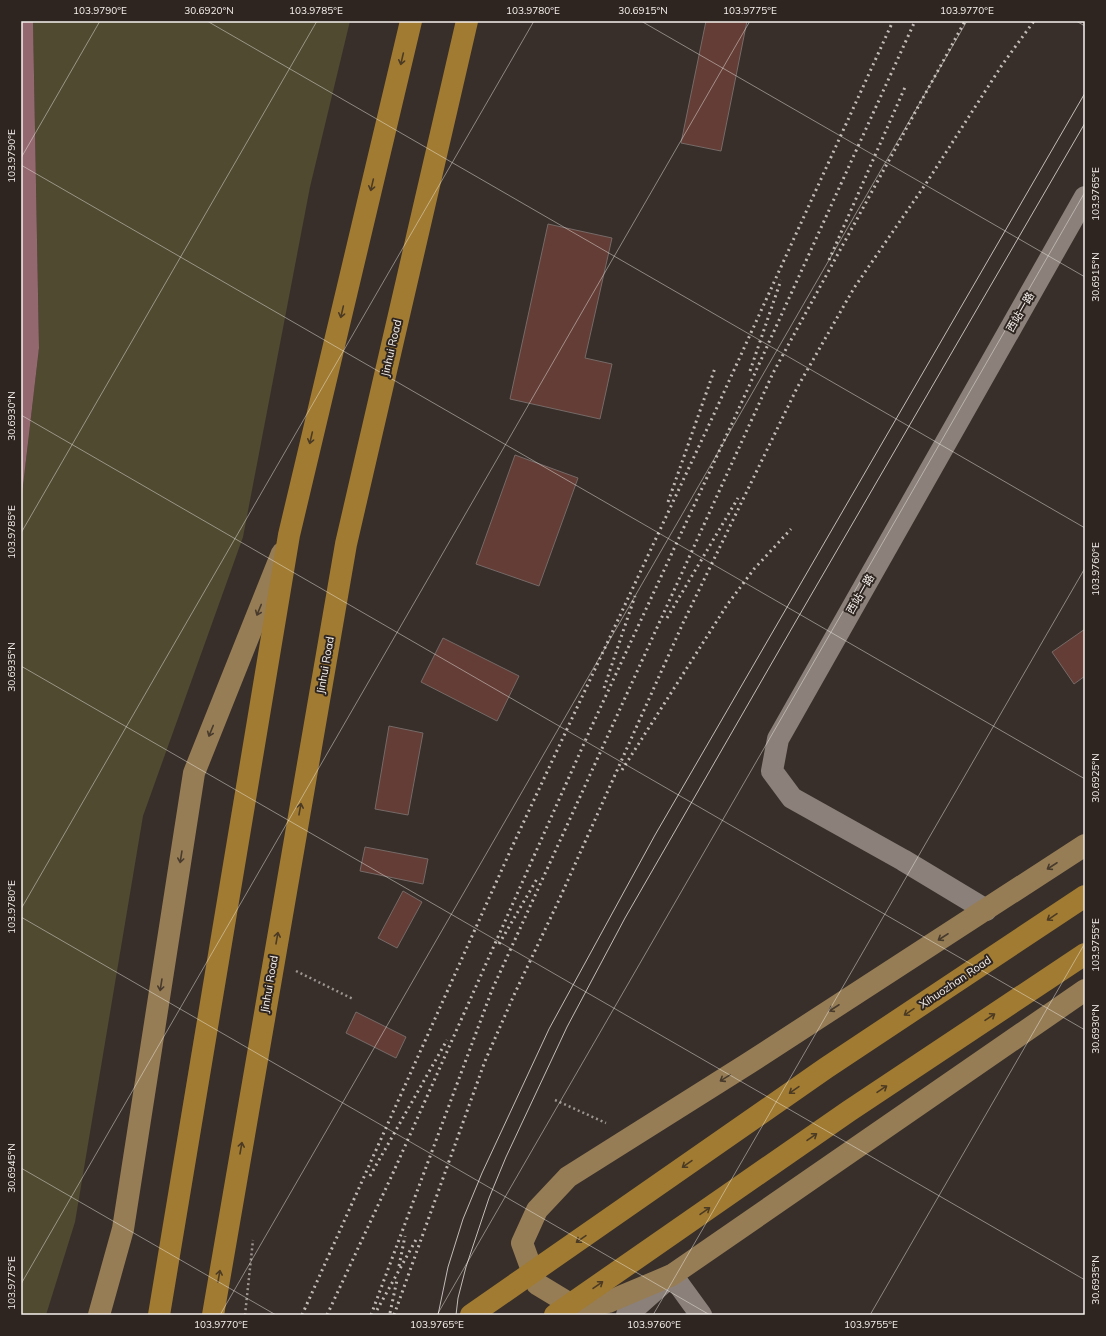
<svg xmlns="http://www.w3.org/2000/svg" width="1106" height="1336" font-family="Mulish,'Noto Sans SC',sans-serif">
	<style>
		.green { fill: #4f4a30 }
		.water { fill: #93686f }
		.building { fill: #633d36; stroke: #766a67 }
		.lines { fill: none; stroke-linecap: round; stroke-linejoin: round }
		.path { stroke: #9c9591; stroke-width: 2.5; stroke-dasharray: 2 3; stroke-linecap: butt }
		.minor { stroke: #8b807a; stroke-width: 22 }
		.secondary { stroke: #967d55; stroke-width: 22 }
		.primary { stroke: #a17b31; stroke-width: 22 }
		.tram { stroke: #c2bbb7; stroke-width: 1 }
		.rail { stroke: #c2bbb7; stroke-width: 3; stroke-dasharray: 2 4; stroke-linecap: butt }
		.oneway { stroke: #4b3a24 }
		.oneway2 { stroke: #483b2d }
		.ticks { fill: none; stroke: #f7f2ee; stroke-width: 1; stroke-opacity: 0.45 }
		.labels { text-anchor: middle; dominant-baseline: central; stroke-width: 4; stroke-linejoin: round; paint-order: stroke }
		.street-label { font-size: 11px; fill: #f7f2ee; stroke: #2e2520 }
		.neatline { fill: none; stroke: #f7f2ee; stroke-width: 1.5 }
		.ticks-label { font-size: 10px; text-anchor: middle; fill: #f7f2ee }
	</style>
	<rect width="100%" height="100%" fill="#382f2a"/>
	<polygon class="green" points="33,21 350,21 310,187 243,537 143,816 75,1222 46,1315 21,1315 21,503 39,348"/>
	<polygon class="water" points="21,21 33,21 39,348 21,503"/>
	<g class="building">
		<polygon points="706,21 747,21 721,151 681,143"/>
		<polygon points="548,224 612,238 585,358 612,364 600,419 510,399"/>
		<polygon points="515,455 578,478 539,586 476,564"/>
		<polygon points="1085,629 1085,676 1074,684 1052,652"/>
		<polygon points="443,638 519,676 497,721 421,682"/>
		<polygon points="389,726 423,733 408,815 375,809"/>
		<polygon points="365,847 428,859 423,884 360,871"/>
		<polygon points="403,891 422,902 397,948 378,938"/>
		<polygon points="356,1012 406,1037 396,1058 346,1033"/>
	</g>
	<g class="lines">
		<g class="path">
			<polyline points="296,971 353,999"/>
			<polyline points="555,1100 606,1123"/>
			<polyline points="245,1315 253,1240"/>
		</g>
		<g class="minor">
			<polyline points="986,910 903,860 792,798 772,771 778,739 1085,197"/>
			<polyline points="627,1315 672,1275 701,1315"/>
		</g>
		<g class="secondary">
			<polyline points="1085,845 749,1063 568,1177 537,1210 522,1243 537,1284 580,1310 608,1302 672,1275 1085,990"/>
			<polyline points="99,1315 123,1229 194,773 282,553"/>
		</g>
		<g class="primary">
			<polyline points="159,1315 289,535 411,21"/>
			<polyline points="213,1315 346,544 467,21"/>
			<polyline points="471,1315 826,1068 1085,896"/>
			<polyline points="555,1315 849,1111 1085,954"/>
		</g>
		<g class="tram">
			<polyline points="438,1315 448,1267 463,1219 482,1173 549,1029 655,835 1085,93"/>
			<polyline points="456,1315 458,1298 466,1267 489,1198 506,1157 567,1027 625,918 796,621 1085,123"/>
		</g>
		<g class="rail">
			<polyline points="829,260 906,85"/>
			<polyline points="750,371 781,280"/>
			<polyline points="668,502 715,368"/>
			<polyline points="667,618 738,498"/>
			<polyline points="604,688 635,596"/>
			<polyline points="622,770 727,605 754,569 791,529"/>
			<polyline points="499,944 537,879"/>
			<polyline points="370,1176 447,1040"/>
			<polyline points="399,1266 405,1236"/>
			<polyline points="377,1310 417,1238"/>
			<polyline points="390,1313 397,1280"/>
			<polyline points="302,1315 512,847 714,414 893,21"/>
			<polyline points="327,1315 393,1173 590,730 735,417 915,21"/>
			<polyline points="371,1315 492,990 773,373 965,21"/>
			<polyline points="394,1315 485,1061 514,995 559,900 683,623 797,388 854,288 927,182 1002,65 1034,21"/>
		</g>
	</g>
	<defs><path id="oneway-shaft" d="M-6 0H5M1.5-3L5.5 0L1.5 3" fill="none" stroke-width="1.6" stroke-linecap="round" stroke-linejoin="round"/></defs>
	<g class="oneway">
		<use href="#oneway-shaft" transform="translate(402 59) rotate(103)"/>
		<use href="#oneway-shaft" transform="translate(372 185) rotate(103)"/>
		<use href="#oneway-shaft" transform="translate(342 312) rotate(103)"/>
		<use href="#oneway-shaft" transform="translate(311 438) rotate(103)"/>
		<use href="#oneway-shaft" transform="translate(300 809) rotate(-80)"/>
		<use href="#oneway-shaft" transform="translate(1052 917) rotate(146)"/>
		<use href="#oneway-shaft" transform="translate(277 938) rotate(-80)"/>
		<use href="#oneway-shaft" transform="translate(909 1012) rotate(146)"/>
		<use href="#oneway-shaft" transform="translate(990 1017) rotate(-34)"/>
		<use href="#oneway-shaft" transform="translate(882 1089) rotate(-34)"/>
		<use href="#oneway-shaft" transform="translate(794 1090) rotate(145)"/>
		<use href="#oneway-shaft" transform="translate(812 1137) rotate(-35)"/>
		<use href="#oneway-shaft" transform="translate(241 1148) rotate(-80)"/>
		<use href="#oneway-shaft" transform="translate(687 1164) rotate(145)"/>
		<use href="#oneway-shaft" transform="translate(705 1211) rotate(-35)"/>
		<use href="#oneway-shaft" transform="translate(581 1239) rotate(145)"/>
		<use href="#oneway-shaft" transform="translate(219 1276) rotate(-80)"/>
		<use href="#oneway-shaft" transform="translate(598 1285) rotate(-35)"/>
	</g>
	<g class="oneway2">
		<use href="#oneway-shaft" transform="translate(259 610) rotate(112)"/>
		<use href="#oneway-shaft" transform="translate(211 731) rotate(112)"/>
		<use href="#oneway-shaft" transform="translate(181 857) rotate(99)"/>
		<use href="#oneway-shaft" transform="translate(1052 866) rotate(147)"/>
		<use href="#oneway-shaft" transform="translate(943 937) rotate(147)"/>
		<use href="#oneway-shaft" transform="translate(161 985) rotate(99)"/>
		<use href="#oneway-shaft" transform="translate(834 1008) rotate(147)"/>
		<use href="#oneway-shaft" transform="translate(725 1078) rotate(148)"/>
	</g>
	<path class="ticks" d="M207,21L1085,528M641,21L1085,277M1076,21L1085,26M21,158L100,21M21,165L1085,779M21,415L1085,1030M21,533L317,21M21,666L1085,1280M21,909L534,21M21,917L710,1315M21,1168L276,1315M21,1284L750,21M220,1315L967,21M437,1315L1085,192M653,1315L1085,568M870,1315L1085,943"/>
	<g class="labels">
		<g class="street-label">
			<text transform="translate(1020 312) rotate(-60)">西站一路</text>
			<text transform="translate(391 348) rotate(-77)">Jinhui Road</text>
			<text transform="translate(860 594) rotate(-60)">西站一路</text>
			<text transform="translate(325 665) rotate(-80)">Jinhui Road</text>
			<text transform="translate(955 982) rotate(-34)">Xihuozhan Road</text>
			<text transform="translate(269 984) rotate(-80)">Jinhui Road</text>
		</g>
	</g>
	<rect width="1106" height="1336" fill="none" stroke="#2e2520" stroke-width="44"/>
	<rect x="22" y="22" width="1062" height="1292" class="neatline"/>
	<g class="ticks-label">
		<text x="100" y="14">103.9790°E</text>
		<text x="209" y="14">30.6920°N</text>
		<text x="316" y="14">103.9785°E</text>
		<text x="533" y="14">103.9780°E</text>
		<text x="643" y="14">30.6915°N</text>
		<text x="750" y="14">103.9775°E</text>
		<text x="967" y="14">103.9770°E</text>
		<text transform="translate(11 156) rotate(-90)" y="4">103.9790°E</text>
		<text transform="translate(1095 194) rotate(-90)" y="4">103.9765°E</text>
		<text transform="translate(1095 277) rotate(-90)" y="4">30.6915°N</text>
		<text transform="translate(11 416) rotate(-90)" y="4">30.6930°N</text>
		<text transform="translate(11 532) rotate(-90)" y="4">103.9785°E</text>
		<text transform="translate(1095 569) rotate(-90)" y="4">103.9760°E</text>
		<text transform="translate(11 667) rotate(-90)" y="4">30.6935°N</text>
		<text transform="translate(1095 778) rotate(-90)" y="4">30.6925°N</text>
		<text transform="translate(11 907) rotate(-90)" y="4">103.9780°E</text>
		<text transform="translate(1095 945) rotate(-90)" y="4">103.9755°E</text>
		<text transform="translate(1095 1029) rotate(-90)" y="4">30.6930°N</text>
		<text transform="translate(11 1168) rotate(-90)" y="4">30.6945°N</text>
		<text transform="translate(1095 1280) rotate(-90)" y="4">30.6935°N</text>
		<text transform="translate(11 1283) rotate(-90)" y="4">103.9775°E</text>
		<text x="221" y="1328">103.9770°E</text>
		<text x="437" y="1328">103.9765°E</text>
		<text x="654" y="1328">103.9760°E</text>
		<text x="871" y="1328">103.9755°E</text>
	</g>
</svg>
